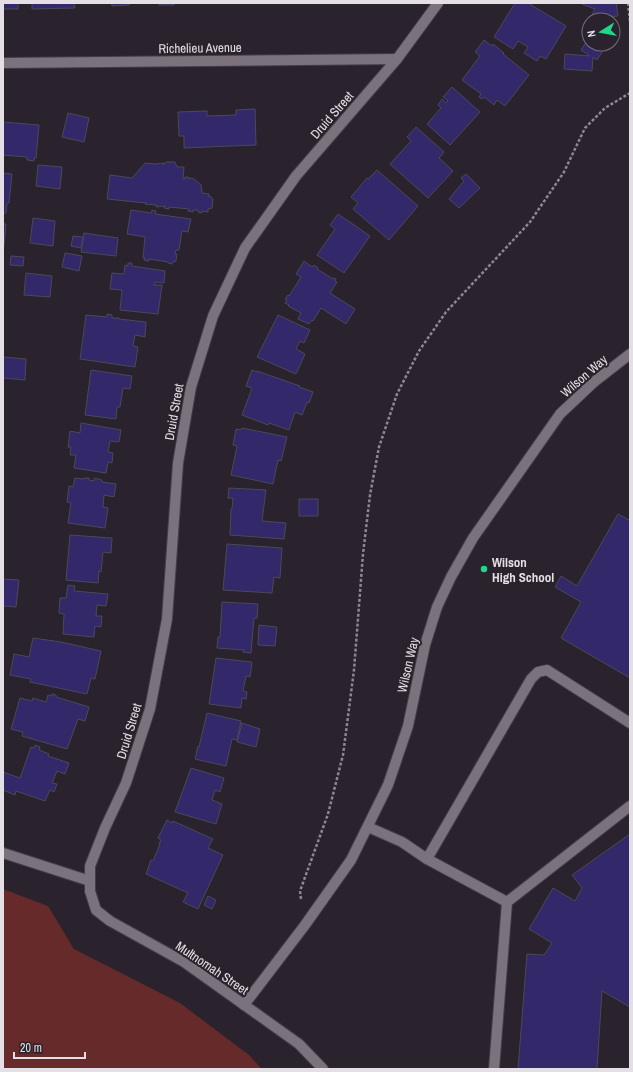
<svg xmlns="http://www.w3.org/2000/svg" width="633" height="1072" font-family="'Archivo Narrow',sans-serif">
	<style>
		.green { fill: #652a29 }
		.building { fill: #332869; stroke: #4a4a57 }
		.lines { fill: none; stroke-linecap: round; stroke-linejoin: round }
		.service-casing { stroke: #453e47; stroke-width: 12 }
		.minor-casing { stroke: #453e47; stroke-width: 12 }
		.tertiary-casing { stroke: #453e47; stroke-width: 12 }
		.path { stroke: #8e8790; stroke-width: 2.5; stroke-dasharray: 3 2; stroke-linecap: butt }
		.service { stroke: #7b727e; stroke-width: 10 }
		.minor { stroke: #7b727e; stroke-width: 10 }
		.tertiary { stroke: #7b727e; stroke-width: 10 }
		.poi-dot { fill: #1ed888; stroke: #2a222d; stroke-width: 1.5 }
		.labels { text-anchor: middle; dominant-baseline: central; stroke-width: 4; stroke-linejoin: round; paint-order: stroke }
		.street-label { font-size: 13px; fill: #e4dee5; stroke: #2a222d }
		.poi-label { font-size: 13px; font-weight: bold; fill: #e4dee5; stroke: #2a222d; text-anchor: start }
	</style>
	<rect width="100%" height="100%" fill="#2a222d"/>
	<polygon class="green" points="3,889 48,906 74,949 180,1003 249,1055 262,1069 3,1069"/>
	<g class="building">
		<rect x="3" y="3" width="15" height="6"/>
		<polygon points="32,3 74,3 75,8 32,9"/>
		<polygon points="112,3 129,3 129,5 112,6"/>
		<rect x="159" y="3" width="15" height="2"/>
		<polygon points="515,3 528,3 566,26 546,59 540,56 537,61 524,53 528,47 518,41 513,49 494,37"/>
		<polygon points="583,3 616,3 618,16 606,17 605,20 600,20 592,15 595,9 582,4"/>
		<polygon points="589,38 589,44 607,44 597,60 593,57 592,71 564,69 565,54 590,56 581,50"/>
		<polygon points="484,40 492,46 493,44 504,53 503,54 529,75 505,106 497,100 494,105 484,97 482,99 479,97 481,94 462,80 480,56 475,52"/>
		<polygon points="452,87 480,112 450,145 427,124 441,108 438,105 442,99 446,103 448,101 443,97"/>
		<polygon points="255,109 256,145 184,148 184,136 179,136 178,112 207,111 207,116 236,115 236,110"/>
		<polygon points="68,113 89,118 84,142 62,137"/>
		<polygon points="3,122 39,125 36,158 34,158 34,161 27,160 27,157 3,155"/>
		<polygon points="416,127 444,152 439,158 453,171 428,198 390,164 411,141 407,137"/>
		<polygon points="166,162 175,162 177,167 184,167 183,179 185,179 185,177 188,177 189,179 189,178 194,179 201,185 202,193 209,194 209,197 210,196 213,199 212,208 208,209 208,212 202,211 202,213 198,212 198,210 193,210 193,212 188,211 189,209 169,207 169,209 164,208 165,206 156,207 156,205 145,204 146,203 107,199 110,175 132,178 145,163 155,164 164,163 163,165"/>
		<polygon points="38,165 62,167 60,189 36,186"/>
		<polygon points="377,170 418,206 389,240 353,209 358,203 351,197 367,178 368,179"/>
		<polygon points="3,173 12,174 9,203 7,203 6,213 3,213"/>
		<polygon points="466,174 480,188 459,208 449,199 464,181 461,178"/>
		<polygon points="131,210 151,213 152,210 156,211 155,214 191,219 188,232 182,231 179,250 176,250 175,254 177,254 176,261 173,262 172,264 168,263 168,262 149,259 149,261 144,260 145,258 143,258 145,237 127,234"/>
		<polygon points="338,214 370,236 344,273 317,255 335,229 330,225"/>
		<polygon points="33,218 55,221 53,246 30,243"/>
		<polygon points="3,224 6,224 3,255"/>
		<polygon points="84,233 118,238 116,256 81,252"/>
		<polygon points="73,236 83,237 81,248 71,246"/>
		<polygon points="65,253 82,256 79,271 62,267"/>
		<polygon points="11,256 24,257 23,266 10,265"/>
		<polygon points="304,261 312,267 314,265 318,268 317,269 333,279 333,278 336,279 335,281 337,282 330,293 355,309 346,324 321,308 313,321 312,320 309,324 298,319 301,313 288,306 289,305 285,303 287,300 285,299 288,295 289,296 301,277 296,274"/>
		<polygon points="128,263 132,263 132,266 165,271 164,283 155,282 154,285 162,285 158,314 120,310 122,290 110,289 112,273 124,274 125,265 128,266"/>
		<polygon points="26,273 52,276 50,297 24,295"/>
		<polygon points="107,314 112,315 112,318 119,318 119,319 146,322 145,337 135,335 133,346 138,347 135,367 80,359 86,315 107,317"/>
		<polygon points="278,315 310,330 304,343 300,341 296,349 305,354 296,374 257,357"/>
		<polygon points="3,357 26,359 25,380 3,378"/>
		<polygon points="91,370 132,376 130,389 123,388 120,407 117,407 116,419 85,415"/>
		<polygon points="252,370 257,372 257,371 300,386 299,387 313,392 309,403 307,402 302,415 295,412 289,430 269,423 268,425 242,415 252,388 246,386"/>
		<polygon points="81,423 121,430 119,442 110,441 108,452 113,453 112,463 108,462 106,473 74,468 76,455 70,455 71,447 68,447 70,431 80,433"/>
		<polygon points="242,428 287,437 281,461 278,460 273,484 231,475 237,446 233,445 236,429 241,430"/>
		<polygon points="75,478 84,479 84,478 89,478 89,480 94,481 94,478 102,480 102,482 116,484 114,497 104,495 103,507 108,508 105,528 68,523 71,503 67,502 69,486 73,487"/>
		<polygon points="229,488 266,490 262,521 286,523 284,539 230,535 231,509 232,509 233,498 228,498"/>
		<rect x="299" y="499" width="19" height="17"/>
		<polygon points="618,514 629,520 630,517 630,678 561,638 581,602 555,587 561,576 577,586"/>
		<polygon points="70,535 112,538 111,553 103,552 101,572 99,571 98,583 66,580"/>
		<polygon points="227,544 282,548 280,578 274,577 272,593 223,590"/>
		<polygon points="3,579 19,580 16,607 3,606"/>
		<polygon points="68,585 75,586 74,591 108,594 106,606 97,605 96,616 102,616 101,627 95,626 94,637 63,634 64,614 59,613 60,598 66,598"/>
		<polygon points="222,602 258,604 257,618 254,618 251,653 243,652 244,650 217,648 218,637 220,637"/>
		<polygon points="259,625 277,627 275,646 258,645"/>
		<polygon points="33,638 61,642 101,651 95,679 91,678 87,694 30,682 31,679 10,675 14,654 29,657"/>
		<polygon points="216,658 252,662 250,677 246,676 243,691 247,692 246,699 242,698 241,708 209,704"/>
		<polygon points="52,694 56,695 56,697 89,707 85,721 78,719 67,749 22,736 23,732 11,729 20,698 32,701 33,698 46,702 48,695 52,696"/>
		<polygon points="207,713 241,721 237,740 232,739 226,766 195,759 198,746 199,747"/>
		<polygon points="242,723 260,729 256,747 237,742"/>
		<polygon points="35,745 40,747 39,750 49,754 48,756 69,763 65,774 57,771 52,783 57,784 54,792 50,790 45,801 16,791 15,795 3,790 3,772 20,778 31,747 34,748"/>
		<polygon points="191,768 224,778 220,792 215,790 212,800 222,804 216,824 175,812"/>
		<polygon points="167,820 172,823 173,821 213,839 208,848 223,855 198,909 183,902 188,893 146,874 151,860 153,861 160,844 159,844 161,840 158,838"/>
		<polygon points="630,834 630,1007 602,991 597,1069 518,1069 527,954 544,955 552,943 529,929 553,888 575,901 582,888 572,875"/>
		<polygon points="208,896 216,900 212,909 204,905"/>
	</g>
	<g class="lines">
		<g class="service-casing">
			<g id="service">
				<polyline points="368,827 402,842 427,859 507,902"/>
				<polyline points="3,853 90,881"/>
				<polyline points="427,859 531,679 538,672 547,670 630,723"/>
				<polyline points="244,1005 305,925 351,860 388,785 408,726 425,645 437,607 451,577 473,538 560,414 594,382 630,354"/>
				<polyline points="494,1069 507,902 630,806"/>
			</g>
		</g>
		<g class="minor-casing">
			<g id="minor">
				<polyline points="3,63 397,59"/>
				<polyline points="90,891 90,866 105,828 126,783 150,709 167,619 178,463 191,387 213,316 245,248 296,176 397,59 438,3"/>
			</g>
		</g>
		<g class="tertiary-casing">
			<polyline id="tertiary" points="90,891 96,910 110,921 184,962 299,1044 323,1069"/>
		</g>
		<g class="path">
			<polyline points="628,3 630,21"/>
			<polyline points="301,899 300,891 328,814 343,755 354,670 363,554 370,495 379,447 397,394 419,351 446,312 530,222 564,172 585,128 605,108 630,93"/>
		</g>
		<use href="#service" class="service"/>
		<use href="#minor" class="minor"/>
		<use href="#tertiary" class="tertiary"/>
	</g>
	<circle class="poi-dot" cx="484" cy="569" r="4"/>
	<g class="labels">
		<g class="street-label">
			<text transform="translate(200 48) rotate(-1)">Richelieu Avenue</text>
			<text transform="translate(332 115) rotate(-49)">Druid Street</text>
			<text transform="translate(584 376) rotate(-41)">Wilson Way</text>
			<text transform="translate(174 412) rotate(-80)">Druid Street</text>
			<text transform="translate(408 665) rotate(-77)">Wilson Way</text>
			<text transform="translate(129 731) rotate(-73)">Druid Street</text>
			<text transform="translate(212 968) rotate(34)">Multnomah Street</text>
		</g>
		<g class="poi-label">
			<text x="492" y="562">Wilson<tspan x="492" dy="15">High School</tspan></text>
		</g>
	</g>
	<rect width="633" height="1072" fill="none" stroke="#e4dee5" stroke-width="8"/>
	<g transform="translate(601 32) rotate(259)"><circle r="19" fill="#2a222d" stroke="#746d77"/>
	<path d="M0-3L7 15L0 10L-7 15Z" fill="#1ed888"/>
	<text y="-6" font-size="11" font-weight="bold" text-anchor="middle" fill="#e4dee5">N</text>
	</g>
	<path d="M14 1052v6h71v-6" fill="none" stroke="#e4dee5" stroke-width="2"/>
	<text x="20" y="1052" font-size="12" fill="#e4dee5" stroke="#2a222d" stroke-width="3" paint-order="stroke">20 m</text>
</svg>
